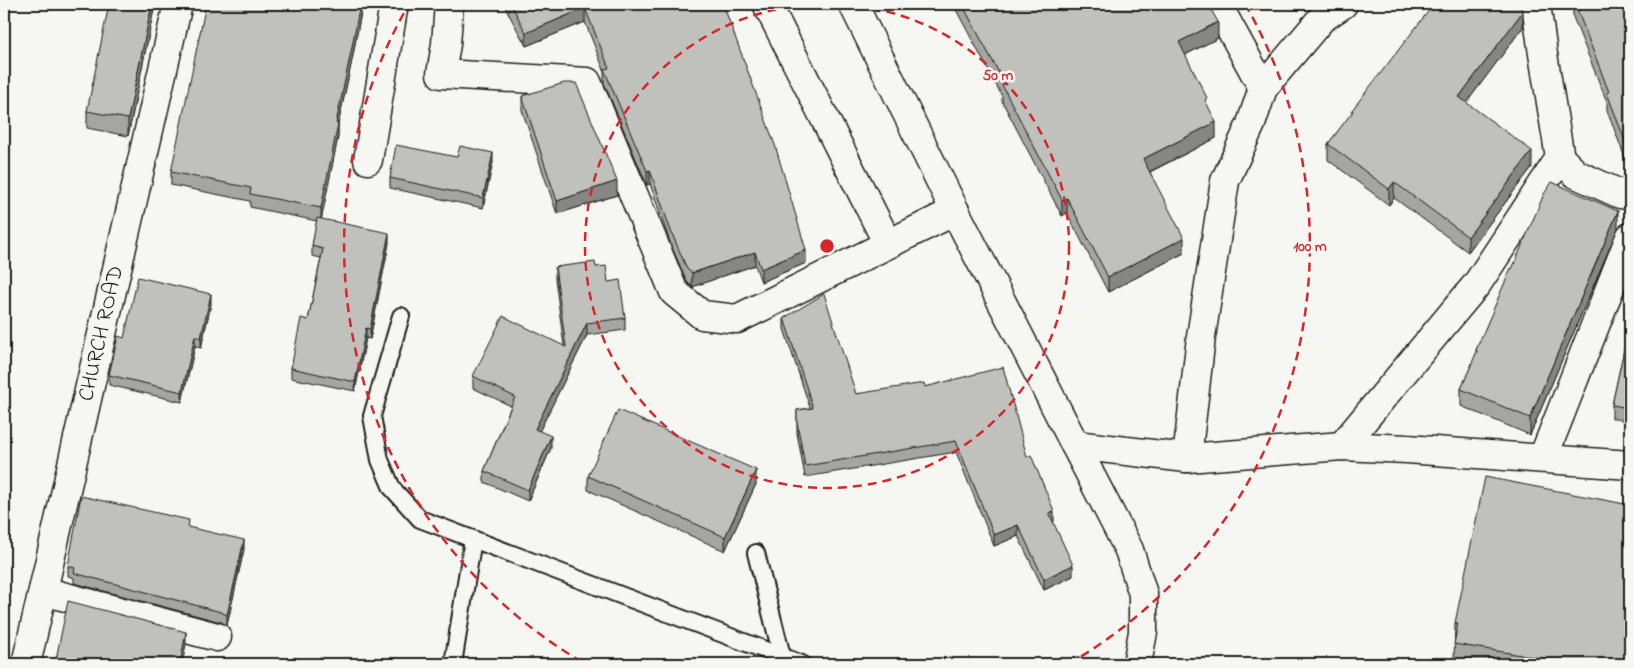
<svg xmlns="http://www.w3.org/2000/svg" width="1634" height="668" font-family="'Indie Flower',sans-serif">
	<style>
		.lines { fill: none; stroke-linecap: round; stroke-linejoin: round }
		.lane-casing { stroke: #1c1c1c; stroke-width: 20 }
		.street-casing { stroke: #1c1c1c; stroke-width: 31 }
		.secondary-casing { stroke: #1c1c1c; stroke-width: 31 }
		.lane { stroke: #f6f6f2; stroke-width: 16 }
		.street { stroke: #f6f6f2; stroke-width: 28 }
		.secondary { stroke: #f6f6f2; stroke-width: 28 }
		.wall { fill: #a5a5a3; stroke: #1c1c1c }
		.shaded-wall { fill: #868684; stroke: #1c1c1c }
		.building { fill: #c0c0bd; stroke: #1c1c1c }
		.ring { fill: none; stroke: #d62828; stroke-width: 2.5; stroke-dasharray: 9 6 }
		.labels { text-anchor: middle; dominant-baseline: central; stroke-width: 5; stroke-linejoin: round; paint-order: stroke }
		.street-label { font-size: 22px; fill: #1c1c1c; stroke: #f6f6f2 }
		.centre { fill: #d62828; stroke: #f6f6f2; stroke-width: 2.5 }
		.ring-label { font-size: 15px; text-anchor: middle; font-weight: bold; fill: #d62828; stroke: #f6f6f2; stroke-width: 5; stroke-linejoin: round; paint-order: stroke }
	</style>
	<rect width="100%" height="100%" fill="#f6f6f2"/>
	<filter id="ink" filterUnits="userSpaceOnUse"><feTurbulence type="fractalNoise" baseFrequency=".02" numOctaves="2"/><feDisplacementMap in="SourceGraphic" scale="10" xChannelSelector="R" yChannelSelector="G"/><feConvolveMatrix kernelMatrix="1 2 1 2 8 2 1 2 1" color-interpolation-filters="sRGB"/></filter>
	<g filter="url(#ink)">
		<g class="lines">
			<g class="lane-casing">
				<g id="lane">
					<polyline points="401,316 372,416 380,460 392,488 420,519 802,664"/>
					<polyline points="756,553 784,664"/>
					<polyline points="453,664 473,539"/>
				</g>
			</g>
			<g class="street-casing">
				<g id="street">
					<polyline points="449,4 446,44 441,74 587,82 674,292 702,315 737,319 955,211"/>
					<polyline points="767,4 888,244"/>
					<polyline points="1217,4 1263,88"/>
					<polyline points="1560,158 1576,174 1620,194 1630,195"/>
					<polyline points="368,160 394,4"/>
					<polyline points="1075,445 1187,458 1342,446 1407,449 1630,465"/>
					<polyline points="1342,446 1477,284 1560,158 1543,54 1536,4"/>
					<polyline points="1187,458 1201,337 1225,181 1251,124 1263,88 1322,18 1343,4"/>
					<polyline points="1543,458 1630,237"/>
					<polyline points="43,591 217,637"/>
					<path id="s1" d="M26,664L178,4"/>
				</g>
			</g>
			<g class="secondary-casing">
				<polyline id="secondary" points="853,4 955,211 1129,550 1143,594 1143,632 1137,664"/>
			</g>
			<use href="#lane" class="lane"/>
			<use href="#street" class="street"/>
			<use href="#secondary" class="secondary"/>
		</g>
		<g class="wall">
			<polygon points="155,4 128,136 87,128 87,111"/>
			<polygon points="361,4 361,12 352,60 338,125 338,137 321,219 389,243 370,339 366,338 355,391 291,378 291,368 308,320 321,258 312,256 312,246 317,221 250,207 250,201 171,185 171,172"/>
			<polygon points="505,4 723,4 806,263 761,282 755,265 692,287 687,282 671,245 650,184 647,185 604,83 604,70 585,22 526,46 505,7"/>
			<polygon points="953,4 1208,4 1218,38 1185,55 1207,105 1216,138 1150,172 1184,253 1108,292 1067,213 1062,216 1002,101 1002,96"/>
			<polygon points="1573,4 1630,4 1630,171 1607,110 1607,102 1573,17"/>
			<polygon points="1523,27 1466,103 1532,167 1468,252 1394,198 1389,205 1328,160 1328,144 1352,113 1352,110"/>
			<polygon points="522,96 617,195 557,214 522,110"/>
			<polygon points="493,162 483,208 390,188 390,178"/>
			<polygon points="1618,228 1530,435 1461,406 1461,389 1476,355 1476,350 1512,269"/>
			<polygon points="555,267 596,267 608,282 625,318 625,330 587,335 539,431 551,448 528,501 484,482 484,471 511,406 473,388 473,376 564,346 555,279"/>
			<polygon points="211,304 201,348 195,346 182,402 109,385 109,375 124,338"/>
			<polygon points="784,318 856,394 925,387 1027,457 1054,522 1053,523 1073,576 1044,590 1018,536 994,546 956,452 805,477 797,433 797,410 810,408 784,329"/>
			<polygon points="1630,322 1630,422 1612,418 1612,405"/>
			<polygon points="588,476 756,484 725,551 588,490"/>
			<polygon points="189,528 244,549 227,625 221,622 74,583 74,578 68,576 68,566"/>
			<polygon points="1455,623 1630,664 1488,664 1454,659"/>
		</g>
		<g class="shaded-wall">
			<polygon points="152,4 155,4 128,136 128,119"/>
			<polygon points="359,4 361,4 361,12 352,60 338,125 338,137 321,221 321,208 336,123"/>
			<polygon points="585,8 585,22 526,46 526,33"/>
			<polygon points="1523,11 1523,27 1459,113 1459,97"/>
			<polygon points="1218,22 1218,38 1179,58 1179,42"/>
			<polygon points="1216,122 1216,138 1143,175 1143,159"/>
			<polygon points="1532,151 1532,167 1468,252 1468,237"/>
			<polygon points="493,153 493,162 483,208 483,198"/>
			<polygon points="650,170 650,184 647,185 647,171"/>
			<polygon points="617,181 617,195 557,214 557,201"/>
			<polygon points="1394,182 1394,198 1389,205 1389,189"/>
			<polygon points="1067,198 1067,213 1062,216 1062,200"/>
			<polygon points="1618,211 1618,228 1530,435 1530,418"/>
			<polygon points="389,233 389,243 370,339 370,329"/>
			<polygon points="1184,238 1184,253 1108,292 1108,277"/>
			<polygon points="806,250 806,263 761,282 761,269"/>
			<polygon points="755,252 755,265 692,287 692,273"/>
			<polygon points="211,294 211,304 201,348 201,338"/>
			<polygon points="587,323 587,335 535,440 535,429"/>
			<polygon points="366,328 366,338 355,391 355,382"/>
			<polygon points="195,336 195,346 182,402 182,392"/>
			<polygon points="551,436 551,448 528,501 528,490"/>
			<polygon points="756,470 756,484 725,551 725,537"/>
			<polygon points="1054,511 1054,522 1049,524 1049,513"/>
			<polygon points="1018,525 1018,536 994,546 994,535"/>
			<polygon points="244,540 244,549 227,625 227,615"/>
			<polygon points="1073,565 1073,576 1044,590 1044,579"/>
			<polygon points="186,632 186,645 182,664 180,664"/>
		</g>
		<g class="building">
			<polygon points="109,4 152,4 128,119 87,111"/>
			<polygon points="206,4 360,4 352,47 336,123 338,124 321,208 250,194 251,188 171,172"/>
			<polygon points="511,4 723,4 775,145 806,250 761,269 755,252 692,273 687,269 671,231 650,170 647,171 604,69 609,68 585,8 526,33"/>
			<polygon points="962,4 1208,4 1218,22 1179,42 1207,98 1205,100 1216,122 1143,159 1184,238 1108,277 1067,198 1062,200 1002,85 1005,84"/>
			<polygon points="1434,4 1516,4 1523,9 1523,11 1459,97 1532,151 1468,237 1394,182 1389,189 1328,144 1353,111 1352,110"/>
			<polygon points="1575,4 1630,4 1630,154 1607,93 1609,92"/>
			<polygon points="564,83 576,83 617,181 557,201 522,96"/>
			<polygon points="396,145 457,157 460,146 493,153 483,198 390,178"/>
			<polygon points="1552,182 1618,211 1530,418 1461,389 1477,351 1476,350 1511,268 1512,269 1544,194"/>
			<polygon points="317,218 389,233 370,329 366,328 355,382 291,368 301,318 308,320 323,249 312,246"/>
			<polygon points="595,262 596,267 606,266 608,282 620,280 625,318 587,323 535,429 551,436 528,490 484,471 515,397 473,376 503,316 566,347 555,267"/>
			<polygon points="138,277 211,294 201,338 195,336 182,392 109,375 118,336 124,338"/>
			<polygon points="824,294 856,394 924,383 925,387 1003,367 1027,457 1031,455 1054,511 1049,513 1073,565 1044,579 1018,525 994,535 956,441 805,466 797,422 797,410 813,408 784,318"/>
			<polygon points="1630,322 1630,408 1612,405"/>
			<polygon points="618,410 756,470 725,537 588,476"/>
			<polygon points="1485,477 1630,505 1630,664 1576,664 1454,644 1458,623 1455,623"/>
			<polygon points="81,496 189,520 188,527 244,540 227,615 221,612 74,573 75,568 68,566"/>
			<polygon points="68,601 186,632 180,664 55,664"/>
		</g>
	</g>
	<g class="ring">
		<circle cx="827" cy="246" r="242"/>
		<path d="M582 662A483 483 0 0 1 409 4M1245 4A483 483 0 0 1 1072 662"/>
	</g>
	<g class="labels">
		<g class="street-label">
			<text stroke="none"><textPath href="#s1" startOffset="339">CHURCH ROAD</textPath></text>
		</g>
	</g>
	<circle cx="827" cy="246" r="8" class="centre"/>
	<g class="ring-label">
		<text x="998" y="80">50 m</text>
		<text x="1310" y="251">100 m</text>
	</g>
	<rect width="1634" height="668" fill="none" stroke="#f6f6f2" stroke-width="20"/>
	<rect x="10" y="10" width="1614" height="648" fill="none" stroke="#1c1c1c" stroke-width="2" filter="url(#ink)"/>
</svg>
